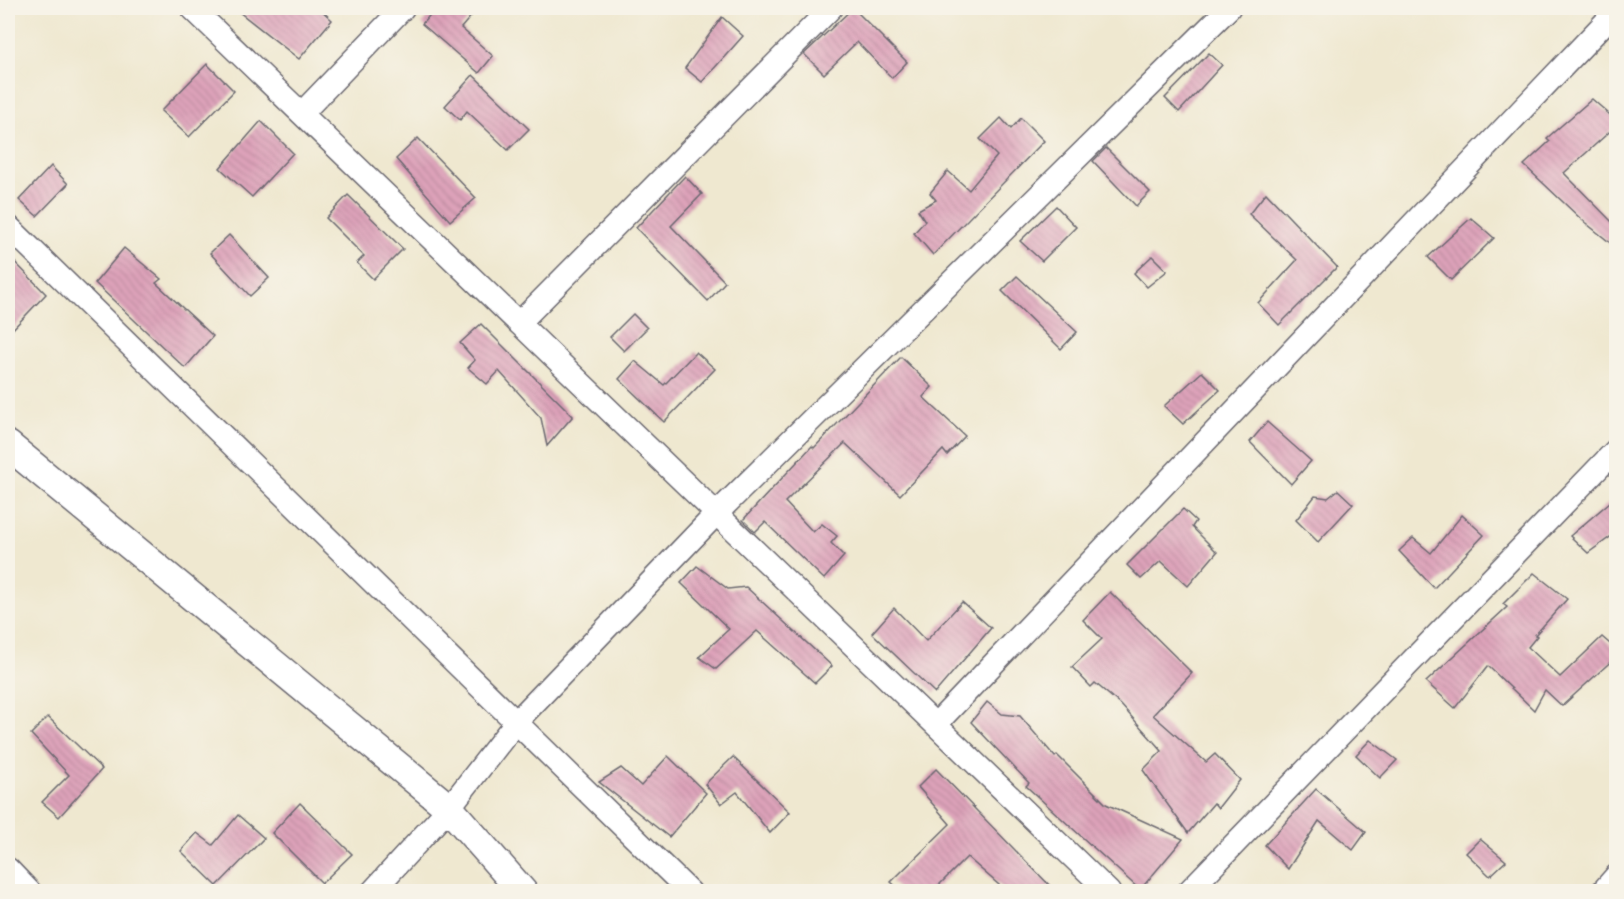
<svg xmlns="http://www.w3.org/2000/svg" width="1624" height="899" font-family="Caveat,sans-serif">
	<style>
		.building { fill: url(#building-back-hatch) }
		.lines { fill: none; stroke-linecap: round; stroke-linejoin: round }
		.minor-casing { stroke: #6a676f; stroke-width: 25 }
		.tertiary-casing { stroke: #6a676f; stroke-width: 31 }
		.minor { stroke: #fff; stroke-width: 22 }
		.tertiary { stroke: #fff; stroke-width: 28 }
	</style>
	<defs>
		<pattern id="building-back-hatch" width="6" height="6" patternUnits="userSpaceOnUse" patternTransform="scale(1.5)"><rect width="6" height="6" fill="#dda2b9"/><path d="M-1 5l2 2M0 0l6 6M5-1l2 2" fill="none" stroke="#bd8ba0"/></pattern>
	</defs>
	<rect width="100%" height="100%" fill="#f7f3e8"/>
	<filter id="ink" filterUnits="userSpaceOnUse"><feTurbulence type="fractalNoise" baseFrequency=".0167" numOctaves="2"/><feDisplacementMap in="SourceGraphic" scale="12" xChannelSelector="R" yChannelSelector="G"/><feConvolveMatrix kernelMatrix="1 2 1 2 8 2 1 2 1" color-interpolation-filters="sRGB"/></filter>
	<filter id="wash" filterUnits="userSpaceOnUse"><feTurbulence type="fractalNoise" baseFrequency=".008" numOctaves="4" result="noise"/><feDisplacementMap in="SourceGraphic" scale="24" xChannelSelector="R" yChannelSelector="G"/><feGaussianBlur stdDeviation="1.35" result="paint"/><feColorMatrix in="noise" values="0 0 0 0 0 0 0 0 0 0 0 0 0 0 0 0 0 1.4 0 .05"/><feComposite in="paint" operator="in"/></filter>
	<g filter="url(#wash)">
		<rect width="100%" height="100%" fill="#efe8d0"/>
		<g id="blocks">
			<g class="building">
				<polygon points="234,8 319,8 332,20 299,59"/>
				<polygon points="436,8 478,8 461,28 493,56 479,73 422,24"/>
				<polygon points="853,8 907,62 892,78 857,42 824,74 804,54"/>
				<polygon points="722,17 743,36 702,82 685,68"/>
				<polygon points="1209,53 1222,65 1179,112 1165,98"/>
				<polygon points="207,64 234,91 189,137 161,111"/>
				<polygon points="473,75 529,129 508,150 467,111 460,120 445,106"/>
				<polygon points="1592,99 1617,121 1617,125 1564,173 1617,227 1617,242 1613,245 1582,220 1524,165 1550,141 1547,138"/>
				<polygon points="1001,118 1011,129 1021,118 1044,141 933,255 914,233 925,221 918,210 936,200 930,193 948,171 969,190 997,156 980,139"/>
				<polygon points="261,121 293,153 252,197 220,168"/>
				<polygon points="418,138 476,198 450,221 396,159"/>
				<polygon points="1106,148 1150,192 1136,206 1093,161"/>
				<polygon points="51,166 68,184 37,216 19,200"/>
				<polygon points="685,176 702,194 671,226 725,282 708,301 636,228"/>
				<polygon points="1266,193 1337,267 1279,325 1258,303 1297,260 1249,214"/>
				<polygon points="348,195 403,249 373,279 357,263 364,256 326,218"/>
				<polygon points="1056,206 1076,227 1042,261 1020,241"/>
				<polygon points="1471,218 1494,238 1451,280 1428,257"/>
				<polygon points="229,235 269,278 250,296 210,253"/>
				<polygon points="124,248 161,279 156,283 213,336 185,368 95,283"/>
				<polygon points="8,255 46,294 8,334"/>
				<polygon points="1152,256 1167,271 1147,287 1134,273"/>
				<polygon points="1017,276 1077,332 1061,349 1002,291"/>
				<polygon points="633,314 647,328 624,351 610,337"/>
				<polygon points="481,324 573,416 547,446 541,418 499,371 487,384 468,368 475,360 460,343"/>
				<polygon points="696,352 715,369 664,422 619,379 635,361 664,385"/>
				<polygon points="901,357 932,387 923,397 965,436 947,455 943,450 900,495 845,443 785,502 813,532 822,524 837,536 831,543 844,556 824,579 765,522 755,532 743,520 812,446 814,448"/>
				<polygon points="1202,372 1220,390 1183,424 1164,406"/>
				<polygon points="1267,422 1311,461 1291,484 1250,442"/>
				<polygon points="1338,490 1353,504 1318,542 1296,520 1315,496 1328,498"/>
				<polygon points="1617,496 1617,532 1588,553 1570,536"/>
				<polygon points="1183,509 1196,521 1192,527 1217,552 1188,586 1161,561 1141,579 1127,565"/>
				<polygon points="1462,515 1484,535 1434,588 1399,551 1413,538 1431,553"/>
				<polygon points="697,566 728,589 746,587 832,666 815,683 757,631 716,669 699,657 729,629 681,583"/>
				<polygon points="1534,573 1567,599 1535,635 1537,636 1528,647 1560,677 1602,637 1617,650 1617,656 1562,706 1545,690 1534,710 1488,666 1455,708 1426,682 1507,607 1503,604"/>
				<polygon points="1110,592 1192,673 1153,715 1206,762 1215,754 1240,780 1218,808 1214,803 1188,833 1143,770 1162,751 1121,705 1095,683 1091,687 1072,667 1102,639 1083,620"/>
				<polygon points="962,602 991,628 935,693 872,633 894,608 926,641"/>
				<polygon points="987,702 1002,714 1020,716 1055,757 1057,755 1106,804 1183,839 1140,890 1026,786 1029,783 971,722"/>
				<polygon points="48,717 102,769 59,817 42,802 69,775 31,734"/>
				<polygon points="1370,740 1397,760 1380,778 1356,755"/>
				<polygon points="668,756 706,793 669,837 599,782 621,768 641,786"/>
				<polygon points="733,757 790,812 770,833 737,792 721,804 705,784"/>
				<polygon points="936,769 1055,891 1006,891 967,857 933,891 901,891 891,882 950,824 918,787"/>
				<polygon points="1316,789 1366,832 1353,850 1319,821 1288,869 1265,845"/>
				<polygon points="300,803 352,854 322,883 272,833"/>
				<polygon points="238,815 264,838 217,886 181,851 197,833 213,845"/>
				<polygon points="1480,839 1506,861 1490,876 1466,853"/>
			</g>
		</g>
	</g>
	<g filter="url(#ink)">
		<use href="#blocks" fill-opacity="0" stroke="#6a676f" stroke-width="1.5"/>
		<g class="lines">
			<g class="minor-casing">
				<g id="minor">
					<polyline points="192,8 1109,892"/>
					<polyline points="302,113 403,8"/>
					<polyline points="8,226 690,892"/>
					<polyline points="519,323 831,8"/>
					<polyline points="936,724 1616,11"/>
					<polyline points="8,869 30,892"/>
					<polyline points="372,892 449,808 516,722 717,513 1229,8"/>
					<polyline points="1188,892 1616,450"/>
					<polyline points="1602,892 1616,876"/>
				</g>
			</g>
			<g class="tertiary-casing">
				<polyline id="tertiary" points="8,445 449,808 523,892"/>
			</g>
			<use href="#minor" class="minor"/>
			<use href="#tertiary" class="tertiary"/>
		</g>
	</g>
	<rect width="1624" height="899" fill="none" stroke="#f7f3e8" stroke-width="30"/>
</svg>
